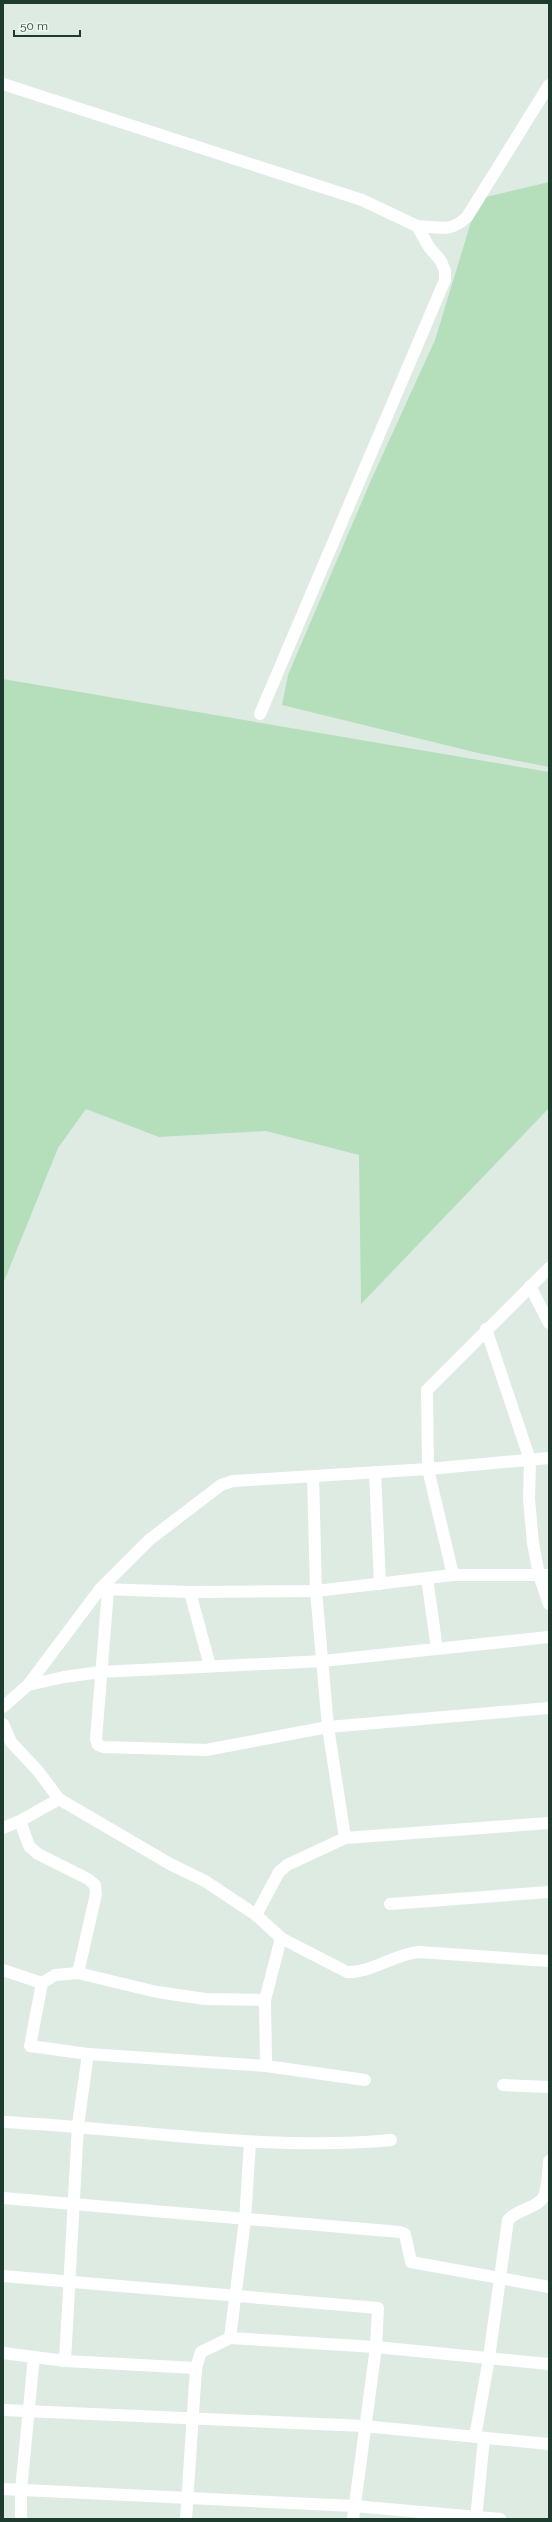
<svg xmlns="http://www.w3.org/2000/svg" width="552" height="2522" font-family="Raleway,sans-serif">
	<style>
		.green { fill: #b5debb }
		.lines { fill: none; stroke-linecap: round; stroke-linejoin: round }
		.minor { stroke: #fff; stroke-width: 12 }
	</style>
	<rect width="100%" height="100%" fill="#deebe3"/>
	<g class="green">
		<polygon points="549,182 549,767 478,753 282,705 288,675 372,478 435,340 478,199"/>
		<polygon points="3,679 549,772 549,1108 361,1304 359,1155 266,1131 159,1137 86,1109 58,1148 3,1284"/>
	</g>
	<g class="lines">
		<g class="minor">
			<polyline points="3,84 362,200 417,226 429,247 441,261 445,271 445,280 260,714"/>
			<path d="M417,226C439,227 450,233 467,217L549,85"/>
			<polyline points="530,1286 549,1323"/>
			<polyline points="486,1329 530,1460 529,1499 533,1543 539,1575 549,1604"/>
			<polyline points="375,1472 380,1584"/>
			<polyline points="313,1476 316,1591 328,1727 345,1838"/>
			<polyline points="453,1575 428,1469 427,1390 549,1268"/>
			<polyline points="427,1578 437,1649"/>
			<polyline points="100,1589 190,1592 316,1591 453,1575 549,1575"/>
			<polyline points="108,1590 96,1739 98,1745 103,1747 206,1750 328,1727 549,1708"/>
			<polyline points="190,1592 210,1666"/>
			<polyline points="28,1685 64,1677 100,1672 323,1661 549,1637"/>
			<polyline points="3,1707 28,1685 100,1589 149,1540 221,1485 233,1481 428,1469 549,1458"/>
			<path d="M3,1724L11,1742L38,1771L59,1799L170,1864L205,1881L256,1915L281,1938L347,1972C372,1973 394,1954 419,1952L549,1961"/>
			<polyline points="20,1821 29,1846 38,1854 88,1879 95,1885 96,1894 78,1973"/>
			<polyline points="3,1828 20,1821 59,1799"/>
			<polyline points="390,1904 549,1892"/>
			<polyline points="256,1915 279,1872 287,1865 345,1838 549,1823"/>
			<polyline points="3,1970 42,1983"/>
			<polyline points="265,2000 205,1999 157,1992 78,1973 55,1975 42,1983 30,2046 88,2054 266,2066 365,2080"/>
			<polyline points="266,2066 265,2000 281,1938"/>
			<polyline points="503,2085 549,2087"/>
			<path d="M3,2122C133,2128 261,2152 391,2140"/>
			<polyline points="3,2198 400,2232 405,2234 411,2262 549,2287"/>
			<polyline points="3,2276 378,2308 376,2347 353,2519"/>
			<polyline points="230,2338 376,2347 549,2364"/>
			<polyline points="3,2353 65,2361 196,2368"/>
			<polyline points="65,2361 78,2125 88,2054"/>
			<polyline points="3,2410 364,2426 549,2444"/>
			<path d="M475,2437L489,2358L508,2220C517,2209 539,2208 544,2196C548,2186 548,2172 549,2161"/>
			<polyline points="3,2489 354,2506 500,2519"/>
			<polyline points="21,2519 21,2490 34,2357"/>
			<polyline points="186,2519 196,2368 201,2352 230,2338 245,2220 250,2143"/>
			<polyline points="476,2519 484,2438"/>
		</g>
	</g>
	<rect width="552" height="2522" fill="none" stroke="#1e3b30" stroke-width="8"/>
	<path d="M14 30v6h66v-6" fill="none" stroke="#1e3b30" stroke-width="2"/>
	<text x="20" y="30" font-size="12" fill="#1e3b30" stroke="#eef7f2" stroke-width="3" paint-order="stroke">50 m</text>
</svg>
